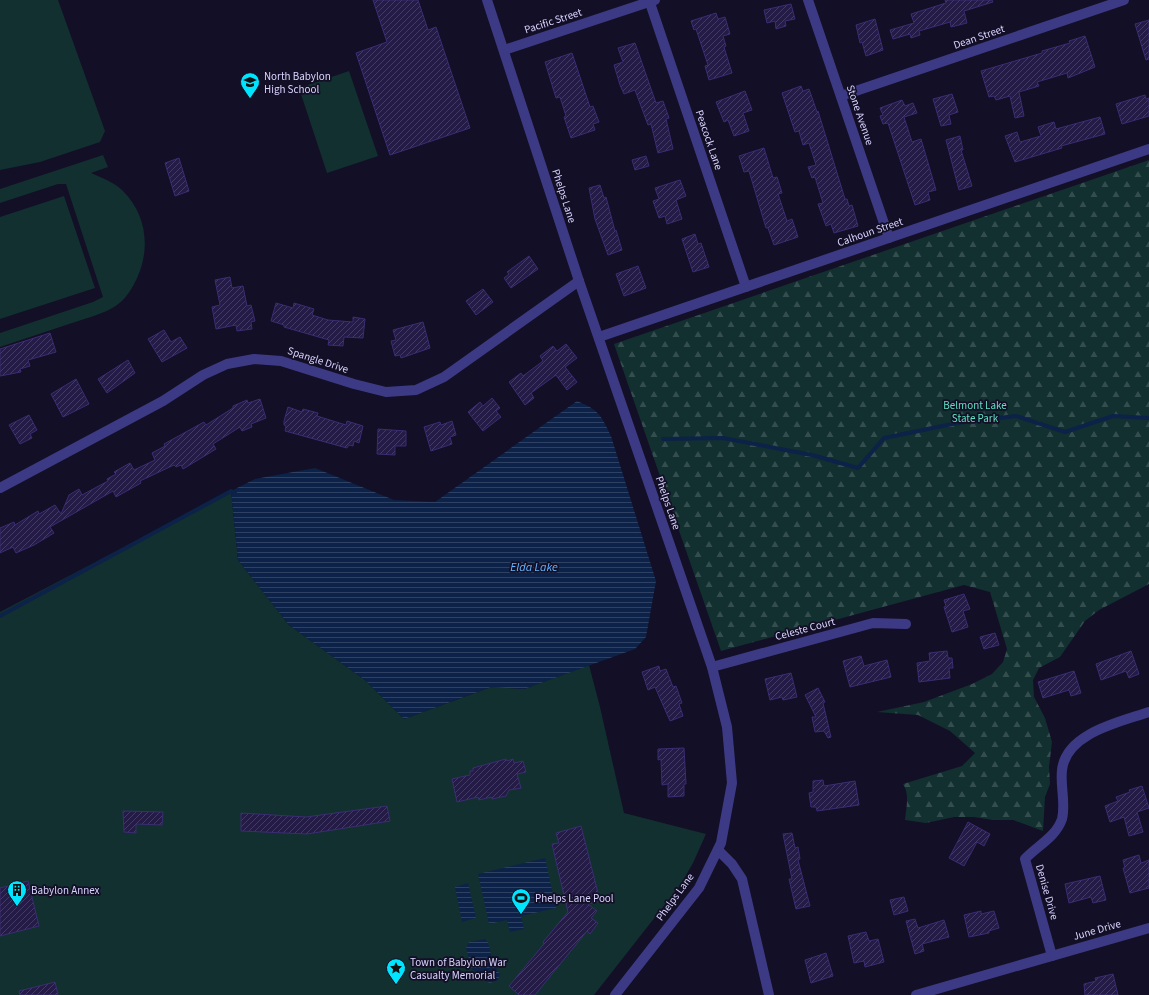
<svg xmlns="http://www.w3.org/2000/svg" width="1149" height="995" font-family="'Source Sans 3',sans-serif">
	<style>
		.green { fill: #12302f }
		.forest { fill: url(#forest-firs) }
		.water { fill: url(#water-rules) }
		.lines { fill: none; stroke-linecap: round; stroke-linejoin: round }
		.stream { stroke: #0c2248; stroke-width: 4 }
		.building { fill: url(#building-hatch); stroke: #3b2d73 }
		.minor { stroke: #3d3a85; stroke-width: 10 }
		.tertiary { stroke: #3d3a85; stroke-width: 10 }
		.labels { text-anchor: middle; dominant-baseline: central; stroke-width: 3.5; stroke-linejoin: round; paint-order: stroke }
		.street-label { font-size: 11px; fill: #d9d4ff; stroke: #130f26 }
		.poi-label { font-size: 11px; fill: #d9d4ff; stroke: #130f26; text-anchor: start }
		.park-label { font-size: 11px; fill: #5fe0c0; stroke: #130f26 }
		.water-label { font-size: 12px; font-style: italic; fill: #62b6ff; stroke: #130f26 }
	</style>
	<defs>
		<pattern id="forest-firs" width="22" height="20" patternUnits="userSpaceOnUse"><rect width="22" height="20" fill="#12302f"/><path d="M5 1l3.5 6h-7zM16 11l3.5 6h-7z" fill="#344d4e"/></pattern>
		<pattern id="water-rules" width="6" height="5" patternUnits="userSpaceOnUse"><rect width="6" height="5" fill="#0c2248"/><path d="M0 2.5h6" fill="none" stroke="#2f4163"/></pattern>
		<pattern id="building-hatch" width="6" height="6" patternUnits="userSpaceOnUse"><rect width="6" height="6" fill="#241b47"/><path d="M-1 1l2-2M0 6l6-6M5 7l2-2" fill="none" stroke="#433b63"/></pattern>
	</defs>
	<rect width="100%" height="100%" fill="#130f26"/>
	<g class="green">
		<polygon points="0,0 58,0 105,131 100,142 40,162 0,170"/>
		<polygon points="349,71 378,156 327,173 299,88"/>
		<path d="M103,155L108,167L91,173C102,178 114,182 123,191C149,217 151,255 133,286C129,293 124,300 117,305C104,314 87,318 72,323C48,331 24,339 0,347V333L93,302L103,297L66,184H58L0,203V189Z"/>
		<polygon points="64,196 95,288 0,319 0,217"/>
		<polygon points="231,491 238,560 289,625 365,680 404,719 491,687 524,689 589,665 600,707 624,813 706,834 693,863 681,884 594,995 0,995 0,612"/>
	</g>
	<path class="forest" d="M1149,160V584L1099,610L1085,621L1060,657L1039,668L1033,680L1034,697L1045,718L1052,742L1049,767L1050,784L1045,797L1043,831L1013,820H993L974,817H954L926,823L905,820C906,809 910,794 903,784L962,766L975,753L950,731L918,715L877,712L924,702L972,684L992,674L1003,662L1007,649L990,592L964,585L721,651L614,344Z"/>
	<g class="water">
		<path d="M577,401C599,410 601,415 611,436L656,581L646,637L635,649L524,689L491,687L404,719L365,680L289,625L238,560L231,491L255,479L315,468L394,500L435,502Z"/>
		<polygon points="545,858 556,908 521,916 524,929 510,932 507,920 489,924 478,874"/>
		<polygon points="468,883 476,918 462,922 455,887"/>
		<polygon points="485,939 488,942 493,963 500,974 498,980 490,983 487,982 480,973 472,970 466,948 469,942"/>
	</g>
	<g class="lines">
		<g class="stream">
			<polyline points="663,439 723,438 812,455 858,468 884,438 957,423 1016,416 1065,432 1113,416 1149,418"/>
			<polyline points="0,616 231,491 235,493"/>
		</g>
	</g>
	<g class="building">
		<polygon points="373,0 418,0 428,30 436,27 470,128 390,155 356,53 387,42"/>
		<polygon points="945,0 992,0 993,2 964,11 967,23 951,27 950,22 919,31 920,35 911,38 910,34 893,39 890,30 914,23 911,14 946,3"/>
		<polygon points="791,4 795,19 785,21 786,26 776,29 775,21 767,23 764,10"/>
		<polygon points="716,13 718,19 725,17 730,34 723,36 726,46 724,47 732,73 709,80 705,66 708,65 696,29 694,30 691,21"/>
		<polygon points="875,19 883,50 866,56 862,42 860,43 856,25"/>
		<polygon points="1149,20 1149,59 1146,60 1135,24"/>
		<polygon points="1085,36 1095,67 1068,78 1067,73 1037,82 1039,86 1019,92 1024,116 1015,118 1010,96 996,100 994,96 989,97 981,71 1042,53 1042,51 1070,43 1069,41"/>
		<polygon points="635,43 656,103 663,101 669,118 666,119 673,149 658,153 651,124 648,125 635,90 624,94 620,85 614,65 623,62 618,48"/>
		<polygon points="572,53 590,107 593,106 599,122 593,124 595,130 571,138 564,117 566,116 560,97 556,98 545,62"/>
		<polygon points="801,86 803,91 809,89 817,112 818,111 845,199 847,199 849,206 852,205 858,226 834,233 831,224 826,226 818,204 823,203 815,177 812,178 808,167 816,165 809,143 803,145 799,131 795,132 782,93"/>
		<polygon points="745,91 752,110 743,113 749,131 734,136 728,120 724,122 716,102"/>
		<polygon points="952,94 958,112 949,115 951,124 941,126 933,99"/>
		<polygon points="1145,95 1146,99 1149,98 1149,116 1122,124 1116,104"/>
		<polygon points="902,100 905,106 913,103 917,113 904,117 912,142 921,139 936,190 928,192 930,200 915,205 888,123 883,124 880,116 883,115 880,108"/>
		<polygon points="1100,117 1105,134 1061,146 1062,148 1015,162 1005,136 1017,132 1020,142 1041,136 1038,127 1054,122 1056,129"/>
		<polygon points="960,136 963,150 961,150 972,186 959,190 946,140"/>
		<polygon points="764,148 773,178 777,177 782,193 778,194 787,221 792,219 798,237 774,245 768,228 766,228 749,171 744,172 739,156"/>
		<polygon points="646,156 649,166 635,170 632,160"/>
		<polygon points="179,158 189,191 175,196 165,163"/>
		<polygon points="680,180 686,196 676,200 682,219 667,224 665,216 659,218 653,201 659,199 655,188"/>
		<polygon points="600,185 604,198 606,197 615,231 616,230 622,250 608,255 595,219 589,188"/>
		<polygon points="695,234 698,244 701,243 709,267 693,272 682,239"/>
		<polygon points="529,256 538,269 511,288 504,278 509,274 507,272"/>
		<polygon points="638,266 646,288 624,296 616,274"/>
		<polygon points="230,277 232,288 243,286 247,306 251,305 255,321 251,322 252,329 237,331 236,325 216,329 212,307 220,305 215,280"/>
		<polygon points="483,289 493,302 476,315 466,301"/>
		<polygon points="276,303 293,308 294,303 314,309 312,315 328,320 353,322 353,317 365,319 363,338 344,337 343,346 328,345 329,340 284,327 284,325 271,321"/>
		<polygon points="423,322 430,348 401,358 400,355 395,356 391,341 396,340 393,330"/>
		<polygon points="164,330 171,342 180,337 187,348 162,362 148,339"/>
		<polygon points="50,333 56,352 28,360 30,366 20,369 21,372 0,376 0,349"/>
		<polygon points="566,344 577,358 565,367 577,382 567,390 556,375 531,393 534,398 525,405 509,382 521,373 523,376 543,361 540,356 553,346 557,351"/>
		<polygon points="128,360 135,373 107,393 98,379"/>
		<polygon points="76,379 89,404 63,417 51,394"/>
		<polygon points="492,398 500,408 496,411 501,417 483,431 468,412 480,402 483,406"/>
		<polygon points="260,399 266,418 251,424 252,427 242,431 240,427 213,444 216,449 183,469 181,465 176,467 174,465 140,481 141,483 116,497 113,491 50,527 54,533 34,545 16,553 13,547 0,553 0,528 14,522 15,525 38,511 39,514 55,505 61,514 69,495 79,489 82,495 108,481 107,479 116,474 114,472 130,463 134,470 155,460 152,453 165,446 164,444 204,422 206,425 233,408 233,406 247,400 248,403"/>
		<polygon points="288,407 302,412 303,409 318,413 317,416 346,425 347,421 363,426 359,443 354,441 353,446 349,445 347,448 285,431 286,426 284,425 284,421"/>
		<polygon points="29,415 37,430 30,434 32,438 20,444 9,425"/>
		<polygon points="452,421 456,435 450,437 452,444 431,451 424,427 440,422 441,425"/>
		<polygon points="378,429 406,431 406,446 395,446 395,455 377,454"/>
		<polygon points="964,594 970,609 963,611 968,627 952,632 944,607 946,606 944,600"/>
		<polygon points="995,633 999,645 984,649 980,637"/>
		<polygon points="947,651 948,658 952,658 953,668 949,668 950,678 919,682 917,663 930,661 929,653"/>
		<polygon points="1131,651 1139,674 1129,678 1126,671 1101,680 1096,664"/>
		<polygon points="861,656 864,666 887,660 891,677 850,687 843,661"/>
		<polygon points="659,666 660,671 666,669 673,687 676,686 682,703 679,704 683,716 670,721 655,687 648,690 642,672"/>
		<polygon points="1074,671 1081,693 1071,696 1069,690 1043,698 1038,682"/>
		<polygon points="791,673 797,697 783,700 782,697 770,700 765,679"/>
		<polygon points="818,688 825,702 823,703 831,737 828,738 824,731 815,732 812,717 816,717 805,695"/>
		<polygon points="684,748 686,784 684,784 684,796 668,797 668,784 662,785 661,759 658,760 658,749"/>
		<polygon points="506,759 507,761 513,759 514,763 523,761 526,772 517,774 521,788 509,790 506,796 492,799 491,797 479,800 478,797 457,802 452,779 470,775 470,771 473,771 473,768"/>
		<polygon points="823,780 824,786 855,781 859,805 817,811 816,807 811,807 809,793 813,792 813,781"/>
		<polygon points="1142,786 1149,808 1137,812 1143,832 1129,836 1124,817 1110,822 1105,806 1118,801 1116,797 1130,792 1129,790"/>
		<polygon points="387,806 390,821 307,834 241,831 241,813 306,817"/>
		<polygon points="123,811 163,812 162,825 136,824 136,833 124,832"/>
		<polygon points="968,822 990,834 984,846 977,842 964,866 949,858"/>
		<polygon points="581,826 600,901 588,904 597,911 591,918 598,923 590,934 587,931 535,995 519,995 509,986 544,944 543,942 568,912 552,844 559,843 556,833"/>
		<polygon points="792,833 795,848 798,847 800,859 798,860 810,906 796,909 789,879 792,879 783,834"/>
		<polygon points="1139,855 1141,863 1149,860 1149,888 1130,893 1123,868 1125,868 1123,860"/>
		<polygon points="1100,876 1106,900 1093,903 1091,897 1069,903 1065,884"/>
		<polygon points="28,881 39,926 0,936 0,888"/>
		<polygon points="904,897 908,911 894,915 890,900"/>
		<polygon points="981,911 981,914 994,911 999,928 989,931 989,933 969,937 964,915"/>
		<polygon points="915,919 918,928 944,920 949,937 922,944 924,951 915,954 906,921"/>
		<polygon points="866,932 869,941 878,939 884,962 865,967 864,961 854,963 848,936"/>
		<polygon points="826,953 833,976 811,983 805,960"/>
		<polygon points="1113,974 1118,995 1085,995 1084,984 1096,981 1095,978"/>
		<polygon points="55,982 58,995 20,995 19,991"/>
	</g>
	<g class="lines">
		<g class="minor">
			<polyline points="649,0 746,287"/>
			<polyline points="808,0 889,238"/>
			<polyline points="504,50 655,0"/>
			<polyline points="841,96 1124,0"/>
			<polyline points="599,337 1149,149"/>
			<polyline points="0,488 163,401 203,375 227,364 254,359 281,361 354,384 386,392 416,390 444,377 579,281"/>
			<polyline points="712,667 873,623 906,624"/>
			<polyline points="718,850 732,864 742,879 769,995"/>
			<path d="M1052,956L1025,859C1037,846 1056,837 1062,819C1066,803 1060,786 1062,770C1066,733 1120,722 1149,712"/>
			<polyline points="916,995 1149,928"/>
		</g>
		<polyline class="tertiary" points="487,0 579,281 712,667 727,727 732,783 721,843 699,888 615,995"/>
	</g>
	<defs>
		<g id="school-pin" transform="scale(1)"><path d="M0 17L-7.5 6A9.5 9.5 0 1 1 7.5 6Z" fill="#00e5ff" stroke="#130f26"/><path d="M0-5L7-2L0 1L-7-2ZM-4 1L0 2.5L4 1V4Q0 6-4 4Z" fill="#111"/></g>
		<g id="building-pin" transform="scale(1)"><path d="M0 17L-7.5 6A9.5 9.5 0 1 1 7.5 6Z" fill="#00e5ff" stroke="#130f26"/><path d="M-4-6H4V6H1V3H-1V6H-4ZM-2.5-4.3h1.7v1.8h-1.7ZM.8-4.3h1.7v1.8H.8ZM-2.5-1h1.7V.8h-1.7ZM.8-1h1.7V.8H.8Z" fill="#111"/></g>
		<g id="stadium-pin" transform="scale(1)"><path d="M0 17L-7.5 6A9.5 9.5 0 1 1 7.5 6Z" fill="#00e5ff" stroke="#130f26"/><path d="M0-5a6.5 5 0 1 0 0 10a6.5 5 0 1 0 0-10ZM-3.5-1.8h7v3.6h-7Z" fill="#111"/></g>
		<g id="sight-pin" transform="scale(1)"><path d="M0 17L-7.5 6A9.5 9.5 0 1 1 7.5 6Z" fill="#00e5ff" stroke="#130f26"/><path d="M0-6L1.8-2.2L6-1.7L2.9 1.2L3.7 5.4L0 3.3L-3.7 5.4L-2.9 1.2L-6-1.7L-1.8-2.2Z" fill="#111"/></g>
	</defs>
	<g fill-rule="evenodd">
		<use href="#school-pin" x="250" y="82"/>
		<use href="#building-pin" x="17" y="890"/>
		<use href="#stadium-pin" x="521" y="898"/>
		<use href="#sight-pin" x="396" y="968"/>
	</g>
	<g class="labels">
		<g class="street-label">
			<text transform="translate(553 21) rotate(-18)">Pacific Street</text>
			<text transform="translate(979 37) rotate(-19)">Dean Street</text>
			<text transform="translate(860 115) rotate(71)">Stone Avenue</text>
			<text transform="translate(709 140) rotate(71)">Peacock Lane</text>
			<text transform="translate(564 196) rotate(72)">Phelps Lane</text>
			<text transform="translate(870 232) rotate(-19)">Calhoun Street</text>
			<text transform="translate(318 360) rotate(18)">Spangle Drive</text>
			<text transform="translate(668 503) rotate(71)">Phelps Lane</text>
			<text transform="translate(805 629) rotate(-15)">Celeste Court</text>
			<text transform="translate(1047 892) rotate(74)">Denise Drive</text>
			<text transform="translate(675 897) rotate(-54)">Phelps Lane</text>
			<text transform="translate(1097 930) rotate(-16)">June Drive</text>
		</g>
		<g class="poi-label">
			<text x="264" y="76">North Babylon<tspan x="264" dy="13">High School</tspan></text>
			<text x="31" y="890">Babylon Annex</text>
			<text x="535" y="898">Phelps Lane Pool</text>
			<text x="410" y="962">Town of Babylon War<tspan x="410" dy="13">Casualty Memorial</tspan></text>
		</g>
		<g class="park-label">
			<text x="975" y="405">Belmont Lake<tspan x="975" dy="13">State Park</tspan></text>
		</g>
		<g class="water-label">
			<text x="534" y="567">Elda Lake</text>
		</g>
	</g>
</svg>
